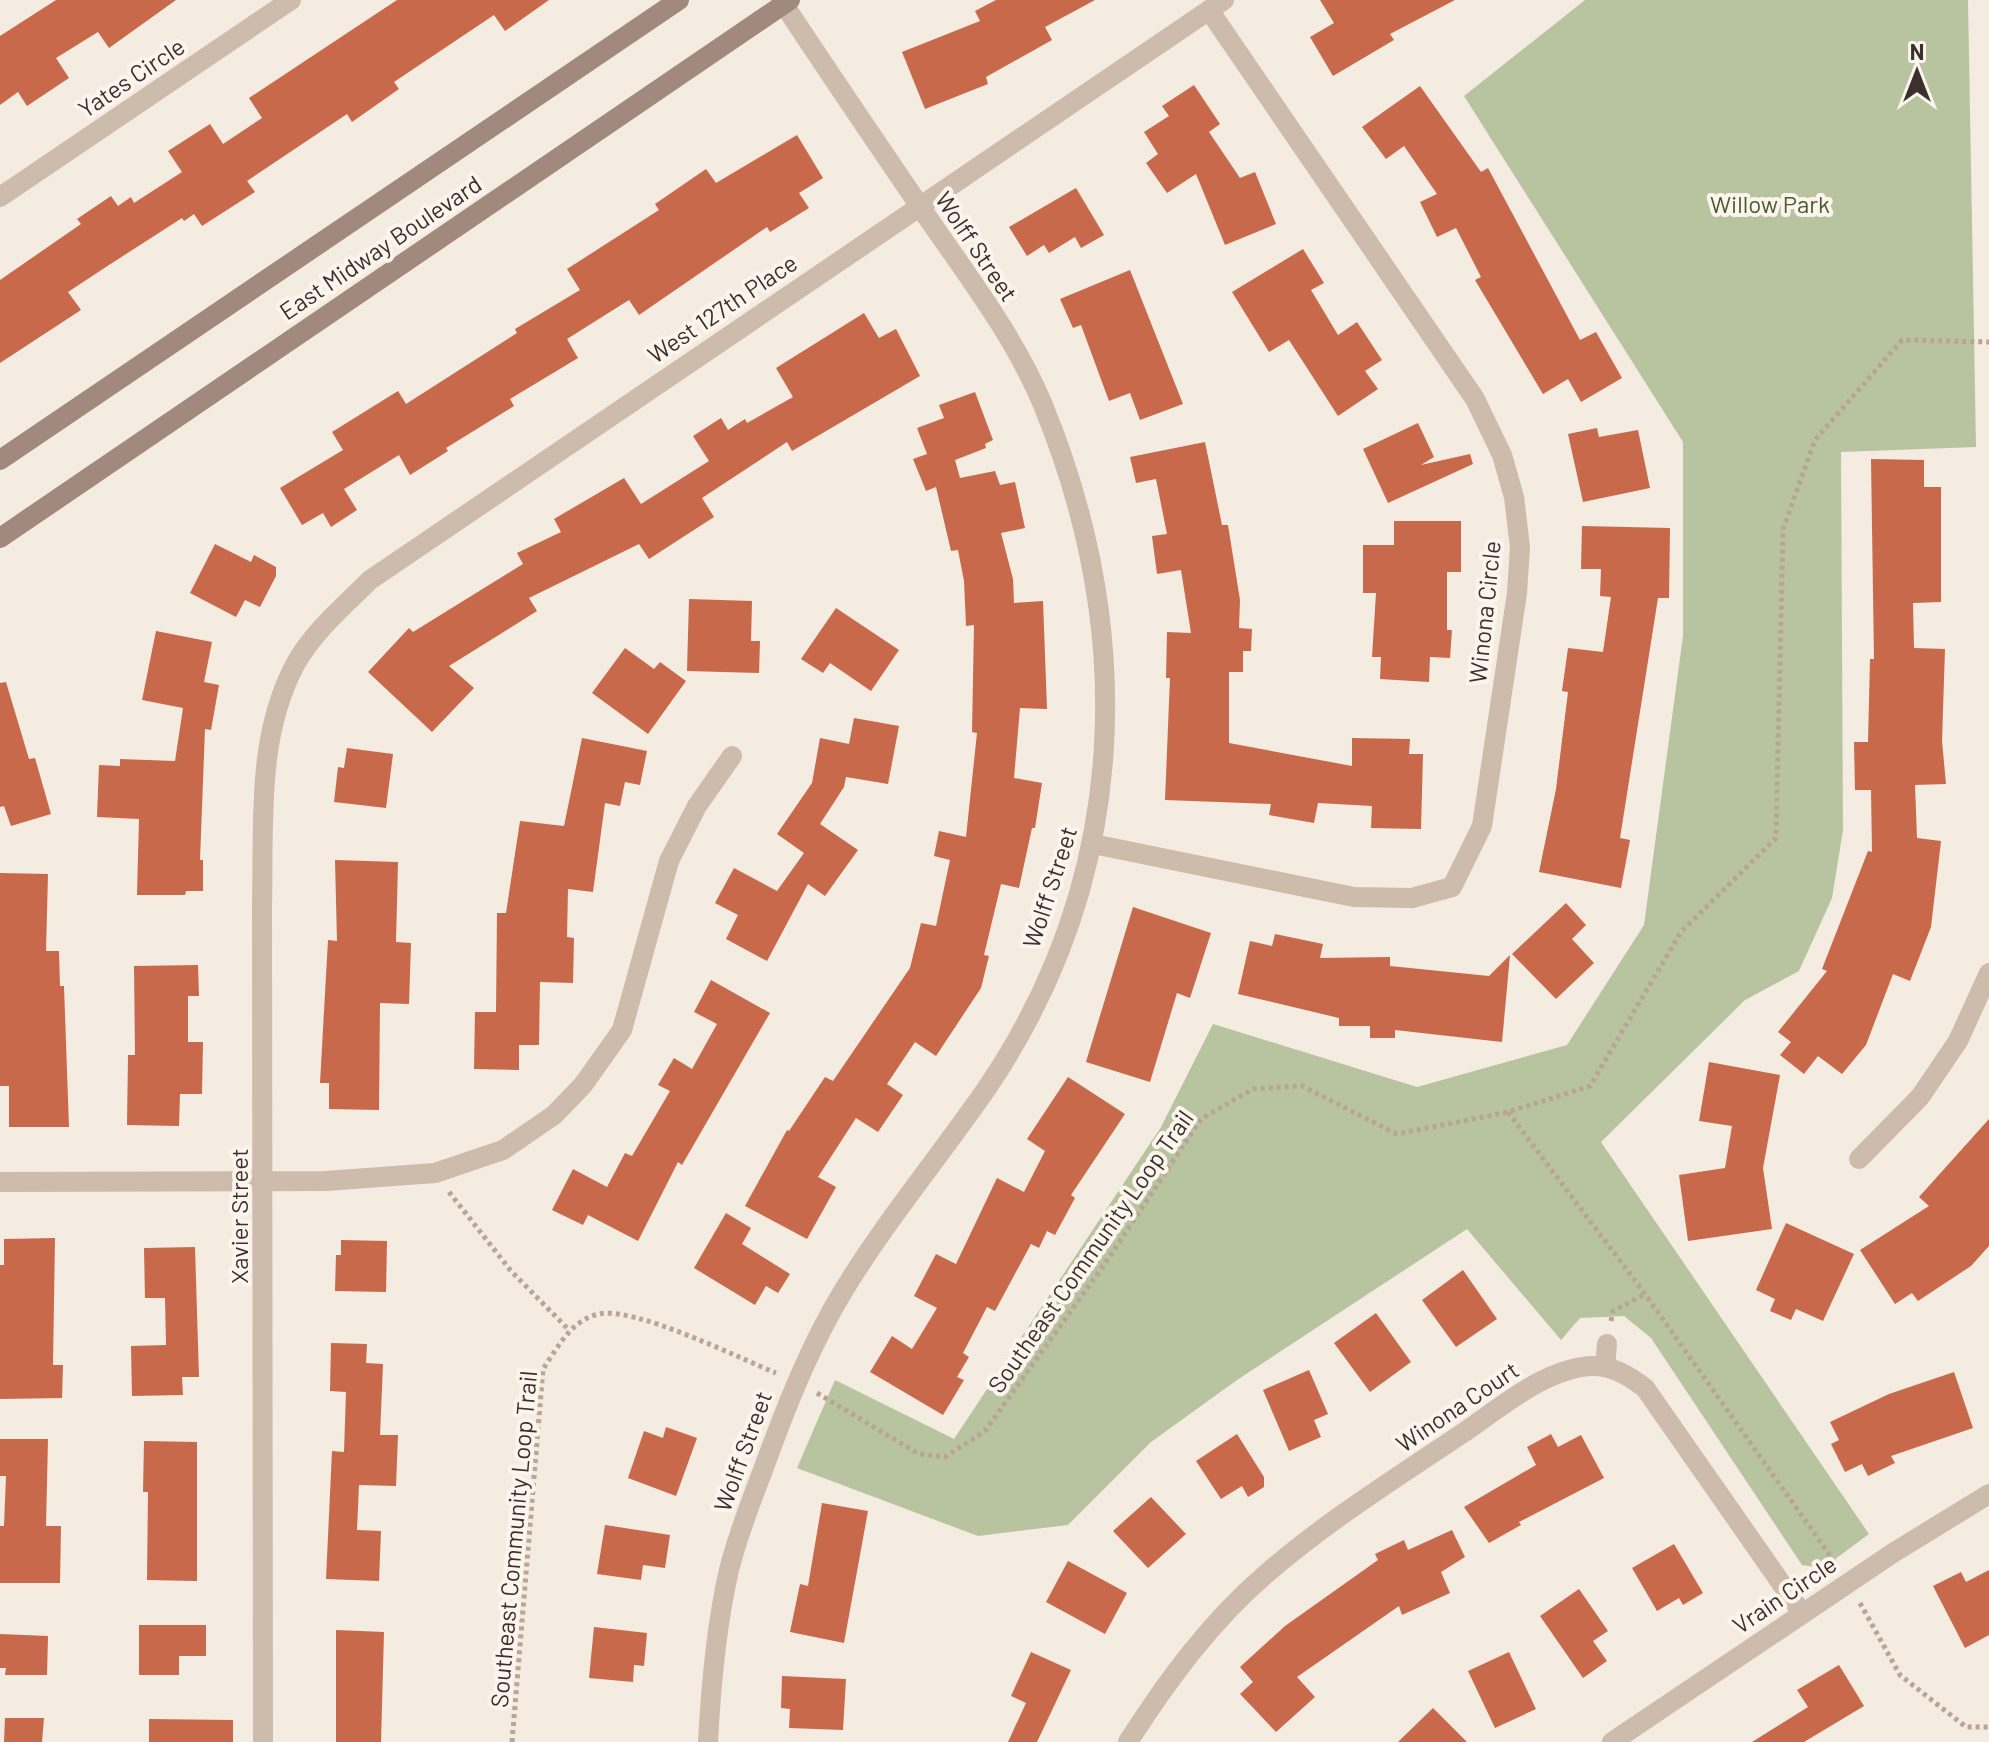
<svg xmlns="http://www.w3.org/2000/svg" width="1989" height="1742" font-family="Barlow,sans-serif">
	<style>
		.green { fill: #b8c4a0 }
		.building { fill: #c8694b }
		.lines { fill: none; stroke-linecap: round; stroke-linejoin: round }
		.path { stroke: #b9a596; stroke-width: 5; stroke-dasharray: 4 4; stroke-linecap: butt }
		.minor { stroke: #cdbbac; stroke-width: 20 }
		.secondary { stroke: #a18a7d; stroke-width: 20 }
		.labels { text-anchor: middle; dominant-baseline: central; stroke-width: 8; stroke-linejoin: round; paint-order: stroke }
		.street-label { font-size: 24px; fill: #3b302b; stroke: #fbf5ee }
		.park-label { font-size: 24px; fill: #4a5a2e; stroke: #fbf5ee }
	</style>
	<rect width="100%" height="100%" fill="#f4ebe1"/>
	<polygon class="green" points="1585,0 1968,0 1976,447 1841,452 1843,830 1832,898 1799,971 1745,1000 1601,1142 1869,1534 1823,1568 1802,1565 1651,1338 1624,1316 1580,1318 1561,1340 1467,1229 1237,1380 1151,1442 1068,1525 978,1536 797,1468 835,1380 954,1439 1161,1127 1213,1024 1417,1087 1567,1045 1644,925 1683,636 1683,442 1464,96"/>
	<g class="building">
		<polygon points="56,0 176,0 109,48 98,32 56,58 69,78 27,106 18,92 0,105 0,36"/>
		<polygon points="397,0 549,0 505,31 494,15 394,82 399,89 352,122 347,114 247,181 255,192 202,226 194,214 184,221 182,218 109,265 68,292 81,310 0,363 0,280 81,224 77,219 111,196 118,206 131,197 134,203 182,172 168,151 210,124 223,144 262,118 249,98"/>
		<polygon points="996,0 1095,0 1045,27 1052,40 986,77 988,84 925,109 902,52 980,21 975,11"/>
		<polygon points="1320,0 1455,0 1390,34 1394,40 1333,76 1310,37 1334,23"/>
		<polygon points="1194,85 1220,124 1209,132 1240,178 1255,172 1276,224 1225,245 1196,174 1167,193 1146,163 1158,154 1144,132 1169,116 1162,106"/>
		<polygon points="1420,86 1481,172 1488,168 1580,340 1596,332 1622,378 1581,402 1568,379 1543,394 1475,280 1481,277 1456,228 1437,237 1420,202 1437,194 1404,146 1386,159 1362,127"/>
		<polygon points="797,135 823,178 799,193 809,208 770,232 767,227 639,315 629,300 567,339 578,358 510,399 514,406 446,448 448,451 410,475 399,455 344,489 357,510 331,527 323,513 302,525 280,488 343,450 332,432 398,391 406,404 517,333 515,329 580,290 567,269 659,210 655,204 706,169 716,183"/>
		<polygon points="1076,188 1104,235 1081,248 1075,237 1049,253 1044,245 1027,256 1009,227"/>
		<polygon points="1303,249 1324,283 1311,290 1338,335 1357,322 1382,360 1365,371 1378,389 1338,416 1289,340 1269,352 1232,292"/>
		<polygon points="1130,270 1183,404 1140,420 1130,393 1109,401 1081,325 1073,328 1060,299"/>
		<polygon points="864,313 879,338 896,329 920,376 792,451 787,442 702,498 714,517 649,559 639,544 529,598 537,611 449,666 474,688 432,732 368,672 409,628 413,632 523,564 517,553 561,532 554,519 624,478 641,504 709,461 693,436 721,418 728,430 745,419 747,423 793,397 776,368"/>
		<polygon points="975,392 993,440 985,444 986,448 955,460 960,478 995,471 1000,485 1015,482 1025,528 1001,533 1013,579 1014,603 1043,601 1047,709 1020,708 1014,778 1042,783 1035,828 1032,828 1019,888 1001,884 984,955 989,956 981,988 936,1056 915,1042 887,1084 903,1095 878,1132 856,1118 818,1177 836,1187 807,1239 745,1206 787,1130 789,1131 825,1077 833,1081 910,968 921,923 936,926 950,860 934,856 939,831 966,837 977,733 972,732 974,625 966,626 964,581 958,550 951,551 936,487 926,491 913,459 927,454 917,428 944,418 939,405"/>
		<polygon points="1418,423 1434,457 1421,465 1470,454 1473,464 1388,503 1363,449"/>
		<polygon points="1597,428 1599,437 1638,430 1650,488 1583,502 1568,434"/>
		<polygon points="1205,442 1222,525 1228,525 1240,600 1239,628 1252,629 1251,651 1243,651 1243,672 1229,672 1229,743 1352,766 1352,738 1410,739 1409,754 1423,754 1421,829 1371,828 1372,806 1318,803 1314,823 1269,815 1271,804 1165,800 1170,678 1166,678 1167,632 1191,633 1181,570 1157,574 1152,536 1167,534 1156,479 1136,483 1130,457"/>
		<polygon points="1871,459 1924,460 1924,487 1941,487 1941,602 1913,603 1914,648 1945,649 1942,741 1946,784 1915,785 1917,838 1941,841 1931,927 1910,981 1893,974 1866,1045 1842,1074 1818,1056 1804,1074 1780,1055 1791,1042 1778,1032 1827,971 1822,969 1868,851 1872,852 1871,790 1855,790 1854,742 1868,742 1870,659 1874,659"/>
		<polygon points="1394,521 1461,521 1461,572 1447,572 1447,630 1452,630 1450,658 1430,657 1429,682 1380,679 1381,657 1372,657 1376,593 1363,593 1363,545 1394,545"/>
		<polygon points="1582,526 1670,528 1669,598 1658,598 1620,838 1630,840 1621,888 1539,872 1556,789 1568,692 1562,691 1568,648 1603,652 1611,597 1600,596 1601,569 1581,569"/>
		<polygon points="215,544 251,562 254,555 276,567 276,576 260,607 245,600 236,617 190,593"/>
		<polygon points="689,599 752,601 751,641 760,641 759,673 687,671"/>
		<polygon points="836,608 899,650 871,691 830,663 823,673 801,659"/>
		<polygon points="156,631 212,642 204,682 219,685 211,730 205,729 200,860 203,860 203,891 186,891 185,895 137,895 139,819 97,817 99,765 120,766 120,759 175,761 183,708 142,700"/>
		<polygon points="625,648 654,669 660,662 686,681 648,734 592,693"/>
		<polygon points="6,682 29,759 35,758 51,814 11,826 4,806 0,807 0,683"/>
		<polygon points="854,718 899,726 888,784 846,777 844,787 820,824 858,850 825,896 808,884 767,961 726,939 738,915 715,903 734,868 777,891 804,853 777,834 812,783 820,738 849,744"/>
		<polygon points="582,738 647,751 640,785 625,782 620,806 605,803 593,892 568,889 567,937 574,938 573,983 540,982 539,1045 519,1045 519,1070 474,1069 475,1012 496,1012 497,913 506,913 520,821 564,826"/>
		<polygon points="347,748 393,754 386,808 334,802 338,767 344,768"/>
		<polygon points="335,860 398,862 396,942 411,943 409,1004 380,1003 379,1110 329,1109 329,1083 320,1083 328,940 337,941"/>
		<polygon points="0,873 48,874 46,951 59,951 60,986 64,986 69,1127 9,1127 9,1086 0,1086"/>
		<polygon points="1566,903 1586,925 1572,939 1594,963 1556,999 1512,954"/>
		<polygon points="1133,907 1211,933 1190,998 1177,993 1150,1082 1086,1062"/>
		<polygon points="1275,934 1323,944 1320,958 1390,957 1390,966 1489,976 1510,955 1502,1042 1395,1030 1395,1038 1370,1038 1370,1026 1339,1026 1339,1018 1238,994 1250,941 1272,946"/>
		<polygon points="198,965 199,996 188,996 188,1042 203,1042 202,1094 180,1094 179,1126 127,1125 128,1055 135,1055 134,966"/>
		<polygon points="711,980 770,1013 682,1165 678,1162 638,1241 588,1215 583,1225 552,1210 573,1169 607,1187 625,1153 632,1156 670,1091 658,1085 674,1058 692,1069 717,1024 694,1012"/>
		<polygon points="1709,1062 1780,1075 1763,1168 1772,1229 1688,1241 1679,1175 1725,1168 1732,1126 1699,1121"/>
		<polygon points="1068,1077 1125,1114 1071,1195 1075,1198 1055,1235 1047,1231 1039,1248 1031,1244 995,1311 987,1307 963,1353 969,1357 957,1377 964,1380 943,1415 870,1372 892,1336 912,1349 937,1308 914,1296 936,1254 956,1264 997,1178 1024,1192 1045,1151 1027,1139"/>
		<polygon points="1989,1119 1989,1246 1971,1266 1918,1301 1912,1293 1895,1304 1860,1250 1929,1206 1919,1197"/>
		<polygon points="726,1213 751,1228 742,1244 790,1274 778,1293 766,1286 755,1305 694,1268"/>
		<polygon points="1786,1223 1854,1254 1823,1321 1796,1309 1791,1320 1770,1311 1775,1299 1756,1290"/>
		<polygon points="55,1238 53,1365 63,1365 62,1398 0,1399 0,1265 4,1265 4,1239"/>
		<polygon points="341,1240 387,1241 386,1292 335,1291 336,1255 341,1255"/>
		<polygon points="195,1247 199,1377 182,1377 183,1395 132,1396 131,1346 166,1345 165,1298 145,1298 144,1248"/>
		<polygon points="1463,1270 1497,1319 1456,1347 1422,1300"/>
		<polygon points="1376,1313 1411,1362 1370,1392 1334,1343"/>
		<polygon points="331,1343 367,1344 366,1363 383,1364 380,1435 398,1435 396,1486 359,1485 357,1530 381,1531 379,1581 326,1579 332,1451 344,1452 346,1392 330,1391"/>
		<polygon points="1309,1370 1328,1414 1314,1420 1321,1437 1289,1451 1263,1390"/>
		<polygon points="1954,1372 1973,1428 1891,1456 1895,1463 1868,1476 1862,1464 1845,1472 1831,1444 1839,1440 1830,1422 1889,1394"/>
		<polygon points="666,1427 697,1438 676,1496 628,1478 644,1431 663,1438"/>
		<polygon points="1237,1434 1264,1477 1264,1487 1248,1497 1242,1486 1221,1499 1196,1461"/>
		<polygon points="1551,1434 1558,1447 1581,1435 1604,1478 1519,1522 1521,1525 1489,1543 1464,1507 1536,1465 1527,1447"/>
		<polygon points="0,1439 48,1439 46,1526 61,1526 60,1583 0,1583 0,1526 4,1526 6,1476 0,1476"/>
		<polygon points="144,1441 197,1442 197,1581 147,1580 148,1492 143,1492"/>
		<polygon points="1151,1497 1186,1534 1148,1568 1113,1531"/>
		<polygon points="822,1503 868,1511 844,1643 790,1632 800,1584 808,1586"/>
		<polygon points="605,1525 670,1535 665,1568 643,1565 641,1580 597,1574"/>
		<polygon points="1452,1530 1465,1557 1441,1572 1450,1593 1402,1615 1399,1606 1297,1677 1315,1697 1276,1732 1240,1694 1253,1682 1240,1667 1285,1626 1378,1560 1375,1554 1404,1540 1408,1550"/>
		<polygon points="1674,1544 1703,1593 1683,1605 1679,1598 1657,1611 1632,1568"/>
		<polygon points="1068,1561 1127,1593 1105,1634 1046,1602"/>
		<polygon points="1989,1570 1989,1635 1965,1648 1933,1586 1961,1572 1966,1582"/>
		<polygon points="1579,1589 1608,1631 1593,1641 1607,1661 1583,1678 1540,1616"/>
		<polygon points="139,1625 206,1625 206,1656 179,1656 179,1675 139,1675"/>
		<polygon points="594,1627 647,1633 644,1666 634,1665 633,1682 589,1678"/>
		<polygon points="336,1630 384,1632 381,1742 336,1742"/>
		<polygon points="0,1634 48,1636 47,1675 5,1675 6,1668 0,1668"/>
		<polygon points="1031,1652 1071,1670 1037,1742 1008,1742 1026,1703 1011,1696"/>
		<polygon points="1509,1652 1536,1709 1495,1728 1468,1671"/>
		<polygon points="1839,1665 1864,1706 1804,1742 1752,1742 1808,1707 1797,1690"/>
		<polygon points="782,1676 846,1679 843,1730 789,1728 790,1709 781,1708"/>
		<polygon points="1433,1708 1467,1742 1398,1742"/>
		<polygon points="5,1718 44,1718 42,1742 4,1742"/>
		<polygon points="149,1719 233,1720 233,1742 149,1742"/>
	</g>
	<g class="lines">
		<g class="path">
			<polyline points="1508,1112 1645,1294 1836,1564"/>
			<polyline points="449,1192 511,1271 569,1330"/>
			<polyline points="1611,1321 1613,1311 1645,1294"/>
			<polyline points="817,1393 919,1454 945,1457 985,1431 1106,1262 1201,1119 1253,1089 1302,1086 1397,1134 1508,1112 1590,1086 1681,932 1776,838 1783,529 1815,440 1902,340 1989,342"/>
			<polyline points="1860,1603 1900,1675 1966,1727 1989,1727"/>
			<path d="M512,1742L543,1369C558,1347 571,1320 599,1314C634,1306 739,1358 776,1373"/>
		</g>
		<g class="minor">
			<polyline points="0,197 291,0"/>
			<polyline points="1093,844 1354,897 1412,898 1452,887 1482,826 1517,593 1520,547 1514,497 1502,455 1475,399 1209,10"/>
			<polyline points="1859,1159 1920,1097 1958,1041 1989,973"/>
			<polyline points="0,1182 326,1181 435,1173 503,1150 554,1115 583,1085 622,1030 669,861 697,806 732,756"/>
			<polyline points="1605,1367 1607,1344"/>
			<path d="M263,1742L262,905C264,824 256,736 296,663C314,631 344,606 370,580L1224,0"/>
			<path d="M708,1742C711,1684 716,1626 729,1570C739,1529 756,1490 770,1451C790,1397 812,1343 842,1293C885,1222 940,1156 987,1088C1129,878 1137,635 1043,405C1014,335 964,271 921,208C874,139 827,70 781,0"/>
			<path d="M1128,1742C1167,1681 1211,1621 1266,1574C1327,1521 1396,1478 1463,1433C1500,1408 1544,1369 1591,1366C1612,1365 1629,1376 1645,1388L1802,1613"/>
			<polyline points="1612,1742 1893,1553 1989,1494"/>
		</g>
		<g class="secondary">
			<polyline points="0,460 679,0"/>
			<polyline points="0,538 790,0"/>
		</g>
	</g>
	<g class="labels">
		<g class="street-label">
			<text transform="translate(131 77) rotate(-34)">Yates Circle</text>
			<text transform="translate(977 246) rotate(56)">Wolff Street</text>
			<text transform="translate(380 247) rotate(-34)">East Midway Boulevard</text>
			<text transform="translate(722 308) rotate(-34)">West 127th Place</text>
			<text transform="translate(1484 612) rotate(-84)">Winona Circle</text>
			<text transform="translate(1049 887) rotate(-72)">Wolff Street</text>
			<text transform="translate(238 1216) rotate(-90)">Xavier Street</text>
			<text transform="translate(1090 1251) rotate(-55)">Southeast Community Loop Trail</text>
			<text transform="translate(1457 1406) rotate(-34)">Winona Court</text>
			<text transform="translate(742 1451) rotate(-70)">Wolff Street</text>
			<text transform="translate(513 1539) rotate(-85)">Southeast Community Loop Trail</text>
			<text transform="translate(1784 1594) rotate(-34)">Vrain Circle</text>
		</g>
		<g class="park-label">
			<text x="1770" y="203">Willow Park</text>
		</g>
	</g>
	<g transform="translate(1917 72)" stroke="#fbf5ee" stroke-width="6" paint-order="stroke">
	<path d="M0-6L14 30L0 20L-14 30Z" fill="#3b302b"/>
	<text y="-12" font-size="22" font-weight="bold" text-anchor="middle" fill="#3b302b">N</text>
	</g>
</svg>
